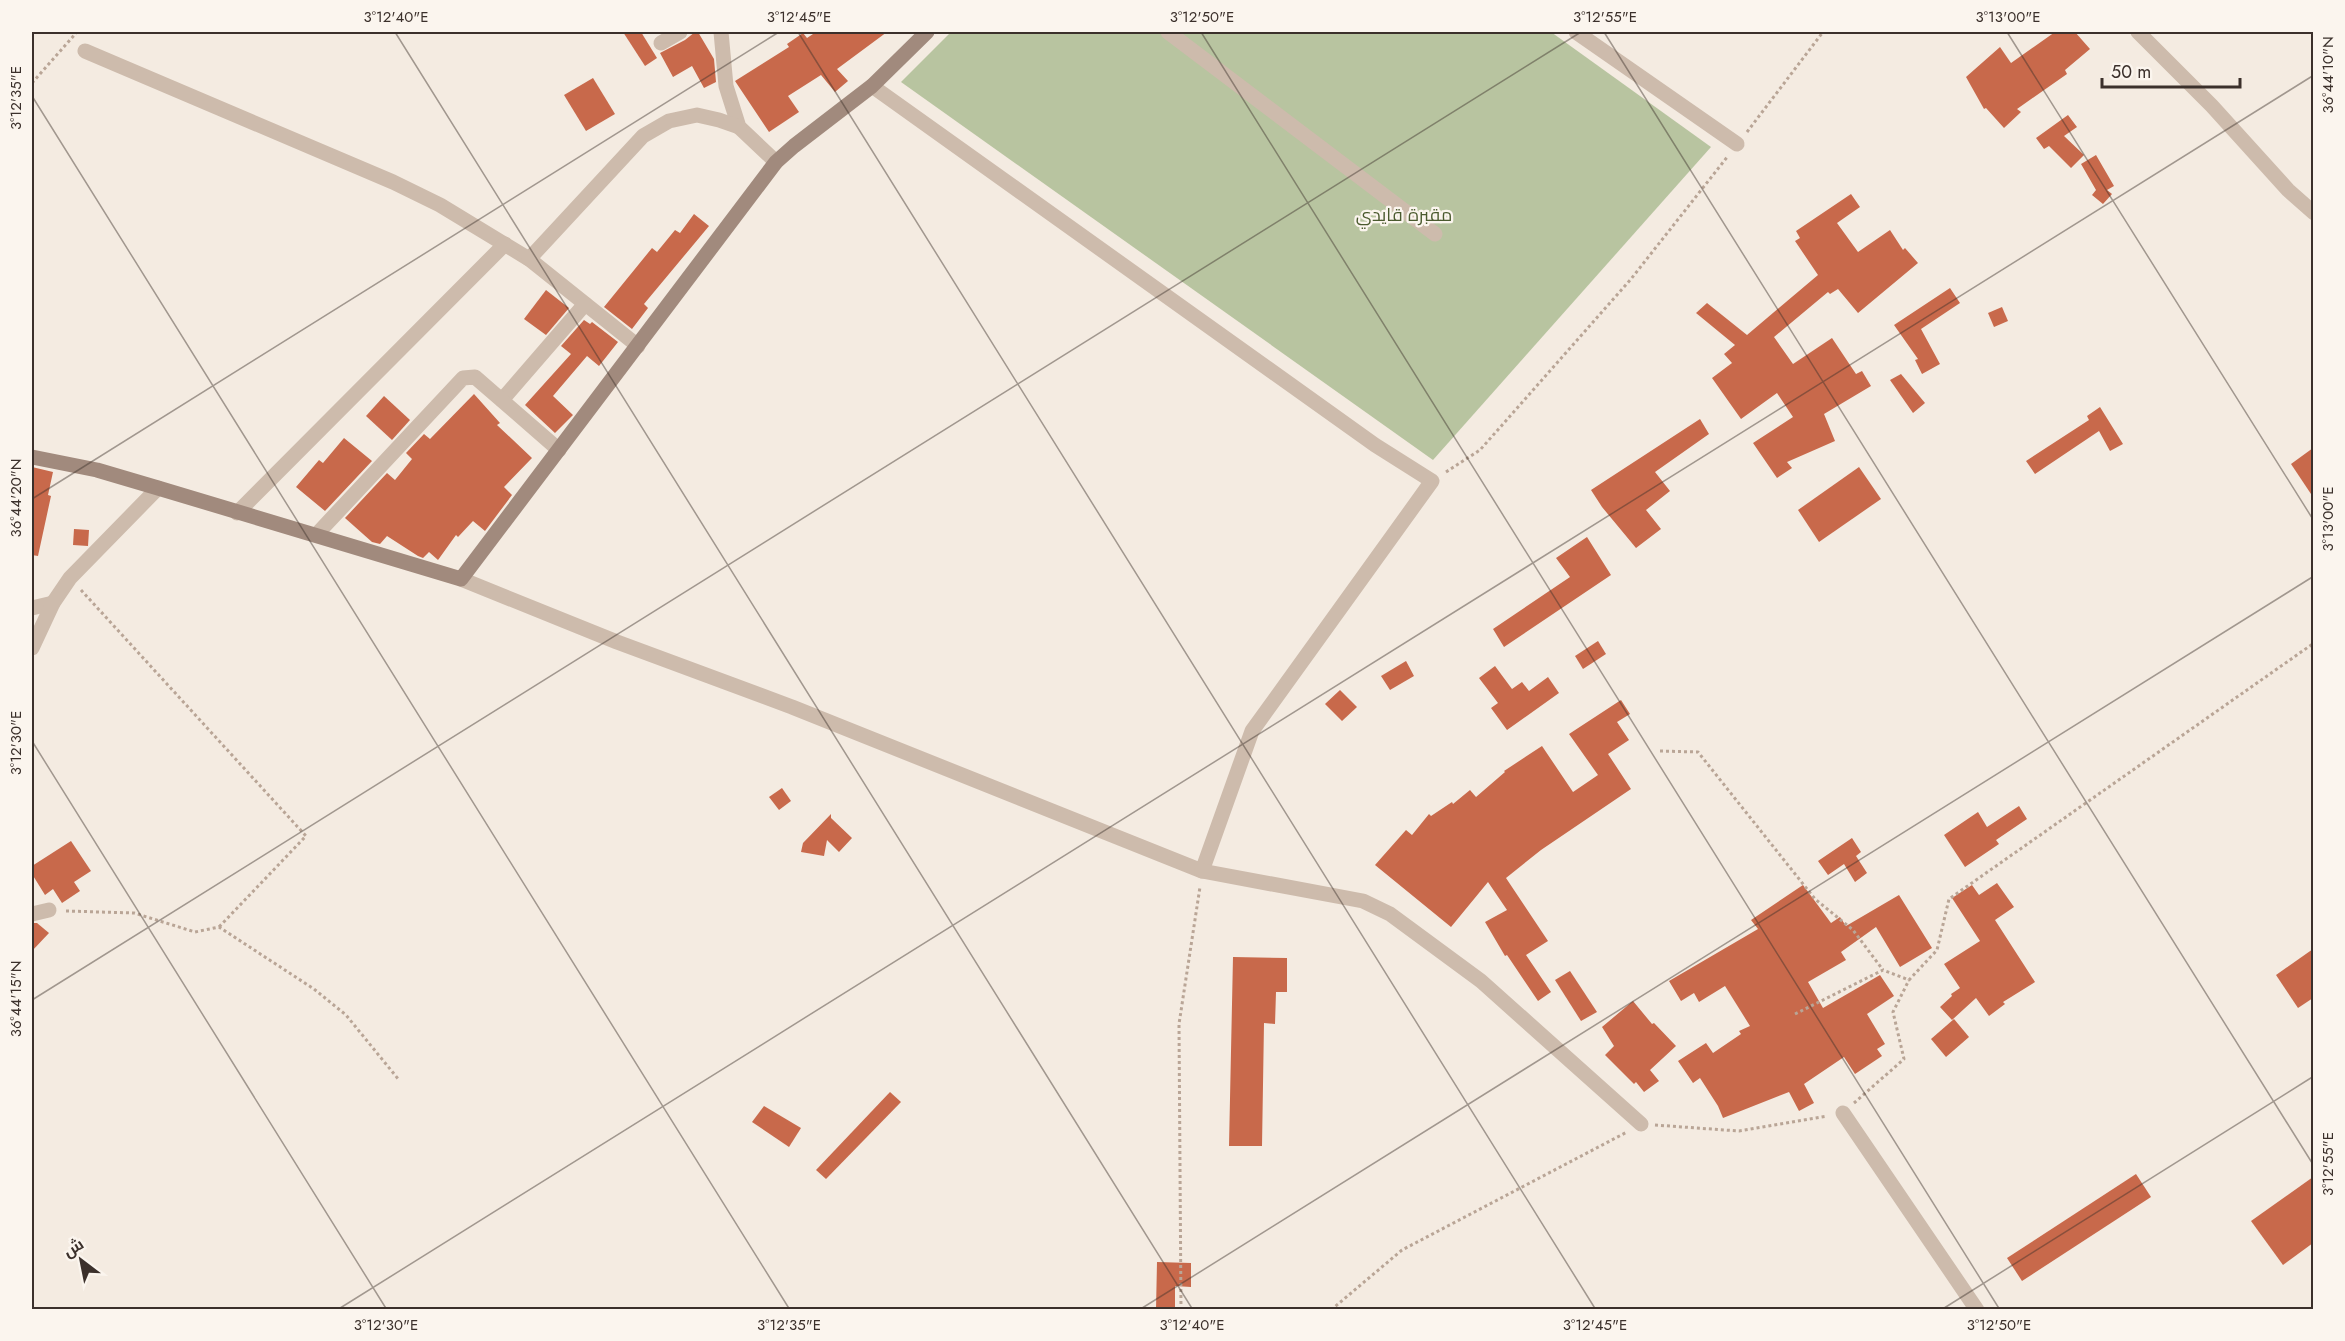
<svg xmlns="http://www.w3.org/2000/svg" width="2345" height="1341" font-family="Jost,Cairo,sans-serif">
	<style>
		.green { fill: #b8c4a0 }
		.building { fill: #c8694b }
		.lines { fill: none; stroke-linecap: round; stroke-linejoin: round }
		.path { stroke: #b9a596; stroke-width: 3; stroke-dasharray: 3 3; stroke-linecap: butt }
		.street { stroke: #cdbbac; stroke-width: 15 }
		.secondary { stroke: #a18a7d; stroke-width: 15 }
		.ticks { fill: none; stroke: #3b302b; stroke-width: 1.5; stroke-opacity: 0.45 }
		.labels { text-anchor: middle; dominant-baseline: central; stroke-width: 4.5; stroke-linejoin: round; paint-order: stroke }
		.park-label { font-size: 18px; fill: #4a5a2e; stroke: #fbf5ee }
		.neatline { fill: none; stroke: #3b302b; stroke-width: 2 }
		.ticks-label { font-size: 15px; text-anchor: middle; fill: #3b302b }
	</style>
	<rect width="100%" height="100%" fill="#f4ebe1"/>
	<polygon class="green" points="951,32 1551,32 1711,147 1433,460 901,82"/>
	<g class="building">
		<polygon points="623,32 641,32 657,58 645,66"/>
		<polygon points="695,32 698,32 714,59 716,82 704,88 692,66 673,77 660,53 685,40"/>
		<polygon points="816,32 887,32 837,69 848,81 835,92 821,75 788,96 799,112 769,132 735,81 789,47 787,44 803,33 807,38"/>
		<polygon points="2055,32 2075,32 2090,49 2065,70 2067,74 2017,109 2021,112 2004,128 1986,108 1984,109 1966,77 2000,47 2011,63"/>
		<polygon points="593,78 615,114 586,131 564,95"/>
		<polygon points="2068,115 2077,127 2064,136 2084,155 2071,168 2049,146 2044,149 2036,138"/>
		<polygon points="2096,155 2114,186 2107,190 2112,194 2103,204 2092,195 2096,190 2081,164"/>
		<polygon points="1851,194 1860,207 1837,223 1858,252 1890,230 1903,250 1905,248 1918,263 1858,313 1838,289 1830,294 1828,292 1774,337 1793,364 1832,338 1856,374 1862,371 1871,386 1824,414 1835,441 1787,462 1792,468 1777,478 1753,443 1793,417 1777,393 1741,419 1712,378 1732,363 1724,354 1735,345 1696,313 1707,303 1747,335 1818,275 1795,241 1800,238 1796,231"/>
		<polygon points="694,214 709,226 644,304 648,308 632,329 604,307 652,248 657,252 675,230 680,233"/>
		<polygon points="1950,288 1960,303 1921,329 1940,364 1922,374 1915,360 1918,359 1894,325"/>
		<polygon points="546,290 569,308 546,335 524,319"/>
		<polygon points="2002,307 2008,321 1994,327 1988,313"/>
		<polygon points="584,320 590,324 592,322 618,342 599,366 587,356 553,396 573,415 555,433 525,405 571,354 561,346"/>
		<polygon points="1901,374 1925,403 1913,413 1890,380"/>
		<polygon points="474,394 500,423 497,425 532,458 504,487 512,495 485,531 473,521 458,537 456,535 438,560 429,552 423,558 418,556 387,536 380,544 372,542 345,518 387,473 395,480 412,459 406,453 424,434 430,439"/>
		<polygon points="384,396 410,420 392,440 366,416"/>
		<polygon points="2100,407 2123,444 2110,451 2099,431 2035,474 2026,461 2089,420 2087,416"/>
		<polygon points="1700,419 1709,434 1655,472 1670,491 1646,510 1661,529 1636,548 1602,507 1591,490"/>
		<polygon points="344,438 372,461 325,511 296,487 319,460 323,463"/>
		<polygon points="2313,448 2313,497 2291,464"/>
		<polygon points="32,467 53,472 48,495 51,496 38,556 32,555"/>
		<polygon points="1859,467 1881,499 1819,542 1798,510"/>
		<polygon points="74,529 89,530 88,546 73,545"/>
		<polygon points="1587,537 1611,575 1504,647 1493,629 1570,577 1556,558"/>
		<polygon points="1598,641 1606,654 1583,669 1575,656"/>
		<polygon points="1406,661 1414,676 1390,690 1381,676"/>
		<polygon points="1495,666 1512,689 1522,682 1529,691 1548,677 1559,693 1507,730 1491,708 1498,703 1479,678"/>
		<polygon points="1340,690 1357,707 1342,721 1325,704"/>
		<polygon points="1621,700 1630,714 1617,722 1629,740 1608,754 1631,789 1541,850 1506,878 1548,941 1526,955 1551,992 1538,1001 1507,955 1505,956 1485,922 1507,910 1488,882 1451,927 1375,865 1406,830 1412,835 1429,814 1431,816 1452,802 1453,804 1470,790 1476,797 1505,772 1504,771 1542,746 1573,792 1598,775 1569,734"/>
		<polygon points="782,788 791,801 779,810 769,797"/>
		<polygon points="2019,806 2027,819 1996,840 1999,844 1965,867 1944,835 1978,812 1987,827"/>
		<polygon points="831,814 831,818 852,838 839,852 827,840 824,856 801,852 803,843"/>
		<polygon points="1852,838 1861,852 1856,856 1867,873 1855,882 1844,864 1828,875 1818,861"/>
		<polygon points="71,841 91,871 74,882 80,891 62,903 53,889 45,895 32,874 32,866"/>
		<polygon points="1997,883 2014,907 1995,920 2035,982 2003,1002 2005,1004 1989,1016 1976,998 1952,1020 1940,1007 1952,996 1951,994 1960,988 1944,964 1980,941 1952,898 1972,885 1979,895"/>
		<polygon points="1803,885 1831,923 1840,917 1846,926 1899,895 1932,948 1900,967 1876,927 1841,952 1846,960 1808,982 1823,1008 1880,975 1894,996 1867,1014 1885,1044 1877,1049 1882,1056 1855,1074 1844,1057 1804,1084 1814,1103 1799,1111 1789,1092 1723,1118 1718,1106 1700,1078 1693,1083 1678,1061 1706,1043 1713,1053 1741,1034 1739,1031 1750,1026 1725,986 1699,1002 1694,993 1681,1001 1669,981 1758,929 1751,920"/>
		<polygon points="32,923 37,923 49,933 32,951"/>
		<polygon points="2313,949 2313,998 2298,1008 2276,975"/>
		<polygon points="1233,957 1287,958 1287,992 1276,992 1275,1024 1264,1023 1262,1146 1229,1146"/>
		<polygon points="1570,971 1597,1012 1581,1021 1555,980"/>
		<polygon points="1633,1001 1652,1024 1654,1023 1676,1046 1650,1070 1659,1081 1644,1092 1636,1082 1634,1084 1605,1055 1614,1046 1602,1027"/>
		<polygon points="1954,1019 1969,1037 1946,1057 1931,1039"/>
		<polygon points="890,1092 901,1102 826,1179 816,1170"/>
		<polygon points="764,1106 801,1128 789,1147 752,1122"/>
		<polygon points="2136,1174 2151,1197 2022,1281 2007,1258"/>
		<polygon points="2313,1177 2313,1243 2283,1265 2251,1221"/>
		<polygon points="1157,1262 1191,1263 1191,1287 1175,1286 1175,1310 1156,1310"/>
	</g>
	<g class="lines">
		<g class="path">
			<polyline points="32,83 77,32"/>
			<polyline points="1747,132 1823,32"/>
			<polyline points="1446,472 1480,450 1631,279 1728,156"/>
			<polyline points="81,590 306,836 219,927"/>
			<polyline points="1660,751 1698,752 1815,899 1853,930 1883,970"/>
			<polyline points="66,911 134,913 195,932 219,927 314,989 346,1015 399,1080"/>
			<polyline points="1795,1014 1883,970 1909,980 1937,950 1949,899 2314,643"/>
			<polyline points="1854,1103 1904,1059 1893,1012 1909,980"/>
			<polyline points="1655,1125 1739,1131 1827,1116"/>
			<polyline points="1181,1310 1179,1024 1200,887"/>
			<polyline points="1331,1310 1402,1250 1627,1132"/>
		</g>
		<g class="street">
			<polyline points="721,32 726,86 739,127 776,162"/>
			<polyline points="1168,32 1435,234"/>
			<polyline points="1576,32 1737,144"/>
			<polyline points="2138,32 2212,106 2288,190 2314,213"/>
			<polyline points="661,43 680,32"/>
			<polyline points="85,51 393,182 440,205 529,259 638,346"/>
			<polyline points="529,259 643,136 669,121 697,115 719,120 739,127"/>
			<polyline points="502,400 585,304"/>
			<polyline points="237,513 505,244"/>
			<polyline points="317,534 463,378 475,377 559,450"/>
			<polyline points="461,579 617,642 792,707 1202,871 1252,731 1432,481 1375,445 872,86"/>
			<polyline points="32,608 53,603"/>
			<polyline points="32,648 53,603 70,578 158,488"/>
			<polyline points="1202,871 1363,901 1390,914 1481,981 1641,1124"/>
			<polyline points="32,914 49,910"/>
			<polyline points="1843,1113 1977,1310"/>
		</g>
		<polyline class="secondary" points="32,457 97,470 158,488 461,579 776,162 794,146 872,86 927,32"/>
	</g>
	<path class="ticks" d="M395,32L1193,1310M798,32L1596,1310M1201,32L2000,1310M1604,32L2314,1166M2007,32L2314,521M32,96L790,1310M32,499L779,32M32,741L387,1310M32,1000L1581,32M337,1310L2314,75M1139,1310L2314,576M1941,1310L2314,1076"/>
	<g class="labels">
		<g class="park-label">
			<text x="1404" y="215">مقبرة قايدي</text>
		</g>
	</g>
	<rect width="2345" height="1341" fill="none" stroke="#fbf5ee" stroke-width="66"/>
	<g transform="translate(81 1260) rotate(328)" stroke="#fbf5ee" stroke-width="4.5" paint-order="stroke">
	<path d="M0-4.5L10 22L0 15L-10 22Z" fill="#3b302b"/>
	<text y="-9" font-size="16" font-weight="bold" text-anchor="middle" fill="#3b302b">ش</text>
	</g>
	<path d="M2102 78v9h138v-9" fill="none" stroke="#3b302b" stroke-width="3"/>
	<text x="2111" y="78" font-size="18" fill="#3b302b" stroke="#fbf5ee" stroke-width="4.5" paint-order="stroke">50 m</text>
	<rect x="33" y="33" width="2279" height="1275" class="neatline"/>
	<g class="ticks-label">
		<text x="396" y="22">3°12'40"E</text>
		<text x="799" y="22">3°12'45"E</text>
		<text x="1202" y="22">3°12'50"E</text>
		<text x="1605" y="22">3°12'55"E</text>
		<text x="2008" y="22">3°13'00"E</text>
		<text transform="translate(2328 75) rotate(-90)" y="5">36°44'10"N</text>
		<text transform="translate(16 98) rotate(-90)" y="5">3°12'35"E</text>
		<text transform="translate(16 498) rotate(-90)" y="5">36°44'20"N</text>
		<text transform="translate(2328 519) rotate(-90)" y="5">3°13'00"E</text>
		<text transform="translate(16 743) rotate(-90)" y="5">3°12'30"E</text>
		<text transform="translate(16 999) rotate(-90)" y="5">36°44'15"N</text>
		<text transform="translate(2328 1164) rotate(-90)" y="5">3°12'55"E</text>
		<text x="386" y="1330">3°12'30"E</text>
		<text x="789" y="1330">3°12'35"E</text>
		<text x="1192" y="1330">3°12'40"E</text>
		<text x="1595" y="1330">3°12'45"E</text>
		<text x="1999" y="1330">3°12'50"E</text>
	</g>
</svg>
